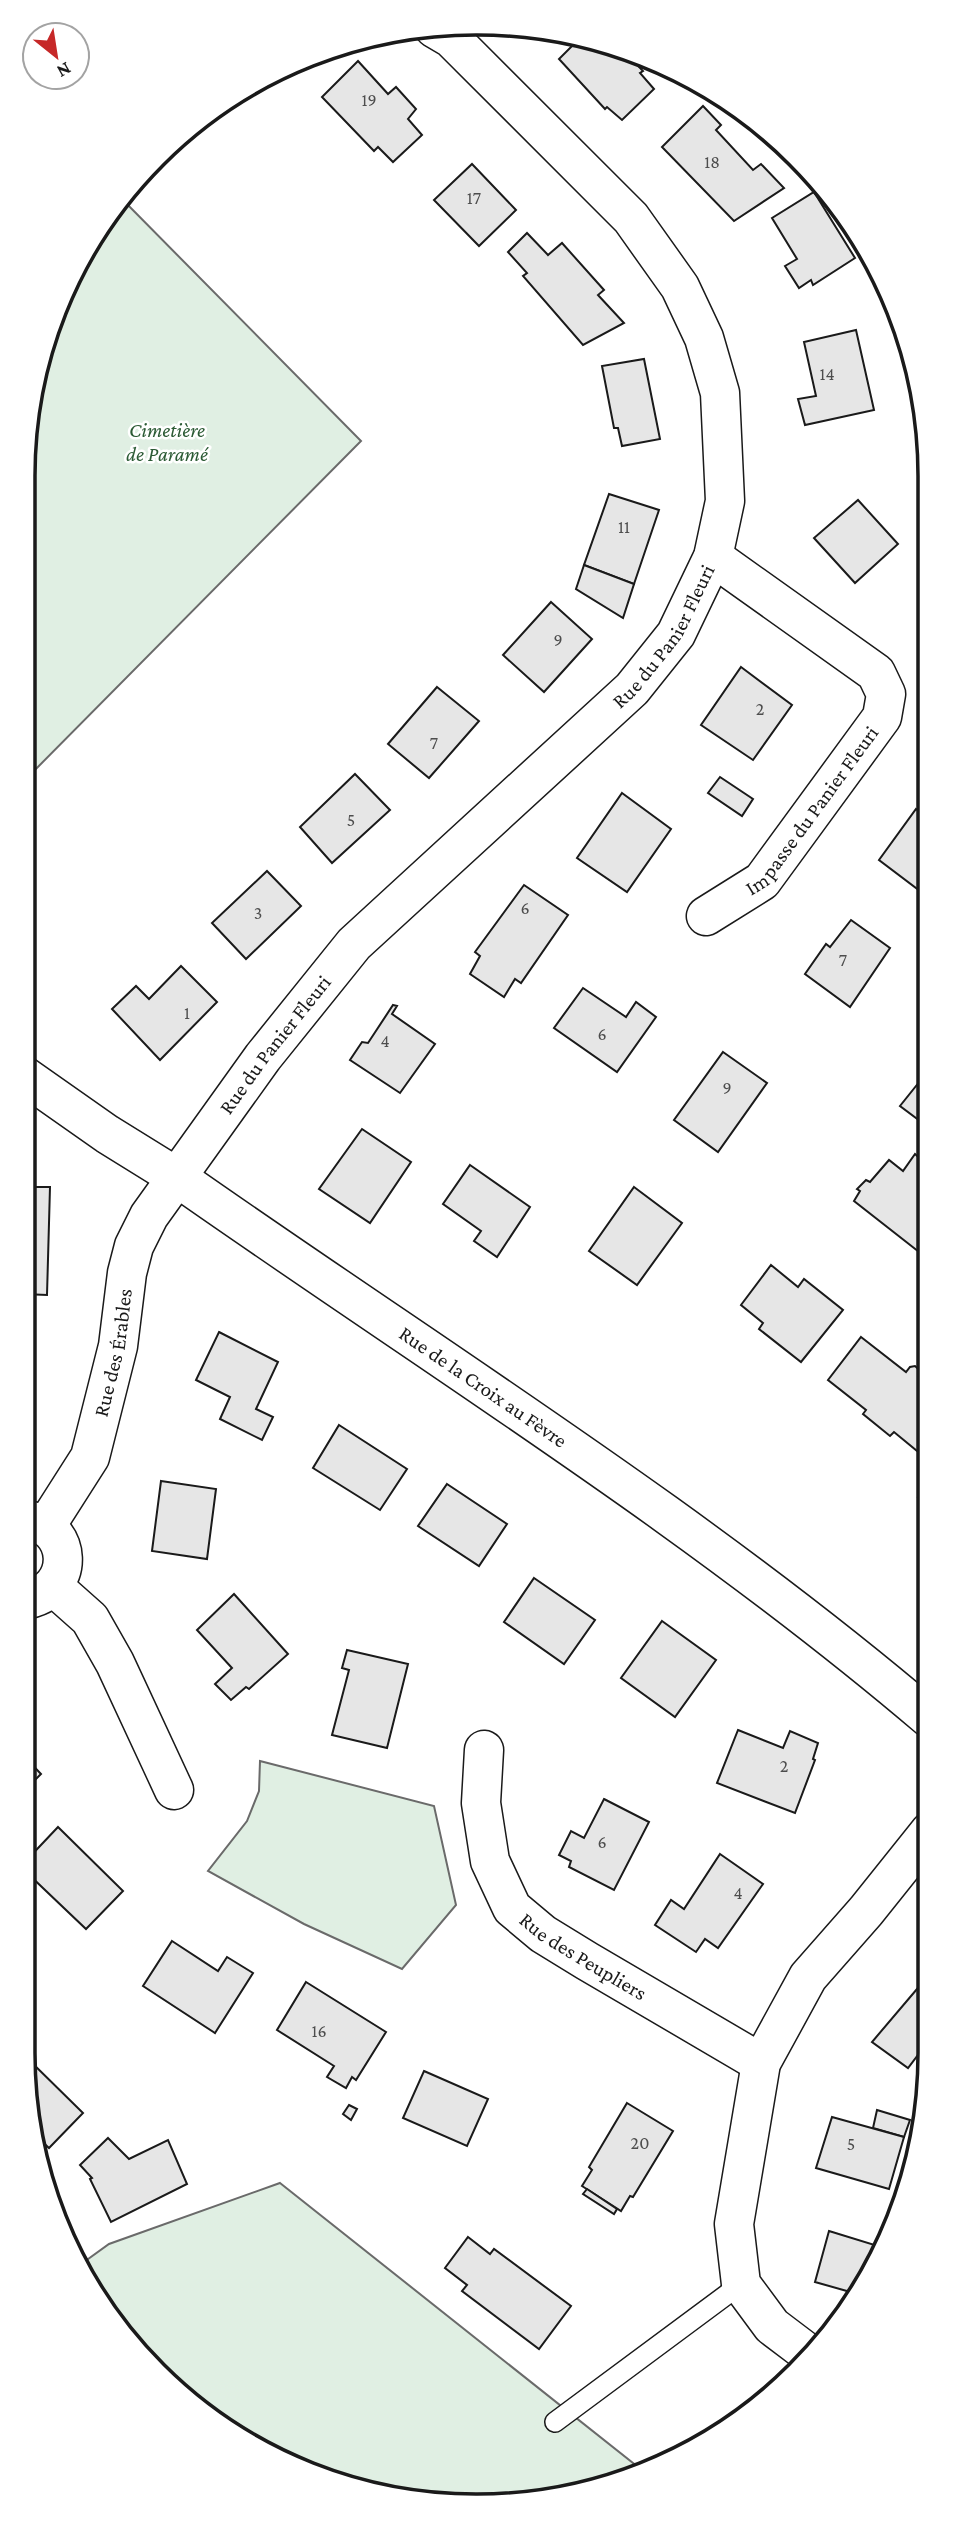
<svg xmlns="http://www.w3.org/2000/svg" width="953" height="2529" font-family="'Crimson Pro',serif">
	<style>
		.green { fill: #e0efe3; stroke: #6a6a6a; stroke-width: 2 }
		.building { fill: #e6e6e6; stroke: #1a1a1a; stroke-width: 2 }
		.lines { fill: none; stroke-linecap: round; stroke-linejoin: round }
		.lane-casing { stroke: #1a1a1a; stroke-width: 22 }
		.street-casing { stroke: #1a1a1a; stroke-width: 41 }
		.secondary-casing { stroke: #1a1a1a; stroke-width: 41 }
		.lane { stroke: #fff; stroke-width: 19 }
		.street { stroke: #fff; stroke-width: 38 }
		.secondary { stroke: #fff; stroke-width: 38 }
		.labels { text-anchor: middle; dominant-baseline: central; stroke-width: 5; stroke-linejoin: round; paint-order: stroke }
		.number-label { font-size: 18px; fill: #4d4d4d }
		.park-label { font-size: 21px; font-style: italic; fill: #2b5a34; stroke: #fff }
		.street-label { font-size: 21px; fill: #1a1a1a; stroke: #fff }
		.rim { fill: none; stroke: #1a1a1a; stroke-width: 3.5 }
	</style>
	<rect width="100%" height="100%" fill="#fff"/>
	<g class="green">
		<polygon points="120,197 361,441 23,782 23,477 38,359"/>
		<polygon points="260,1761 434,1806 456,1905 402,1969 304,1924 208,1871 247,1821 259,1791"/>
		<polygon points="280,2183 638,2467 565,2497 417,2502 250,2446 135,2351 84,2262 109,2244"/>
	</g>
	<g class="building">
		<polygon points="581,37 594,38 625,52 643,71 640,73 654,89 622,120 607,107 605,109 559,59"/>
		<polygon points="358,61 388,94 396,87 416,109 408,119 422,135 393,162 378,147 374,151 322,97"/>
		<polygon points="703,106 721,125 716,130 753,170 761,164 784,188 734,221 662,147"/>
		<polygon points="472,164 516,210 479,246 434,200"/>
		<polygon points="814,192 855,258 813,285 811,280 799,288 785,266 797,259 772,218"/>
		<polygon points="527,233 548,255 562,243 604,290 598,295 624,323 583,345 523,276 527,273 508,252"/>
		<polygon points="856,330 874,410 805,425 798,399 816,396 804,342"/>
		<polygon points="644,359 660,439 622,446 618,428 614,428 602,366"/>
		<polygon points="609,494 659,510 634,584 584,565"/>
		<polygon points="858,500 898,544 855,583 814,538"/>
		<polygon points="584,565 634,584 623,618 576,589"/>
		<polygon points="551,602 592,639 544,692 503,655"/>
		<polygon points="741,667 792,705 753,760 701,725"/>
		<polygon points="437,687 479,721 429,778 388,744"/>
		<polygon points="355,774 390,810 332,863 300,827"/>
		<polygon points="720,777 753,799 742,816 708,793"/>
		<polygon points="622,793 671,829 627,892 577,858"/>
		<polygon points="916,809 927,817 927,881 920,891 879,860"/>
		<polygon points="267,871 301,906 246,959 212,923"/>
		<polygon points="524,885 568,915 521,983 515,979 504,997 470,974 480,956 475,952"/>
		<polygon points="851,920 890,948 850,1007 805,974 826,944 830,947"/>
		<polygon points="181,966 217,1002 160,1060 112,1009 136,986 149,999"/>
		<polygon points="583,988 626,1017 636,1002 656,1017 617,1072 554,1028"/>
		<polygon points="393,1005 397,1006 392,1014 435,1044 400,1093 350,1060 362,1042 368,1043"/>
		<polygon points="723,1052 767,1083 718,1152 674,1120"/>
		<polygon points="928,1071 928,1127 900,1106"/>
		<polygon points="362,1129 411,1162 370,1223 319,1189"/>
		<polygon points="915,1154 928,1166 928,1187 925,1191 928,1194 928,1259 854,1201 860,1191 857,1189 866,1180 870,1182 889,1160 903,1171"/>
		<polygon points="470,1165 530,1207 497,1257 474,1241 481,1231 443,1204"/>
		<polygon points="23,1187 50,1187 47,1295 23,1294"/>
		<polygon points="634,1187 682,1223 637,1285 589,1251"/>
		<polygon points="771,1265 798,1287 804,1279 843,1310 801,1362 759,1329 763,1323 741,1305"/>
		<polygon points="219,1332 278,1362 256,1409 273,1417 262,1440 220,1419 230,1397 196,1380"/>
		<polygon points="861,1337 906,1372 910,1367 915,1366 925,1375 926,1383 922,1385 926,1389 929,1386 929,1446 922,1455 894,1432 890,1436 863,1414 866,1410 828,1380"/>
		<polygon points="339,1425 407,1469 380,1510 313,1468"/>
		<polygon points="161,1481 216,1489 207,1559 152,1551"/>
		<polygon points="929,1482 929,1506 918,1497"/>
		<polygon points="447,1484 507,1524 479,1566 418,1526"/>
		<polygon points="534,1578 595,1620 564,1664 504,1622"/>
		<polygon points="234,1594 288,1654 249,1689 246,1687 231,1700 215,1684 232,1668 197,1630"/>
		<polygon points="662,1621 716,1660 675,1717 621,1678"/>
		<polygon points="347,1650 408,1664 387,1748 332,1735 349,1670 342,1668"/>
		<polygon points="23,1728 34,1740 35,1746 24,1756 41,1774 23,1792"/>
		<polygon points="738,1730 783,1748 790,1731 818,1743 813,1759 815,1760 795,1813 717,1783"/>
		<polygon points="604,1799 649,1822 614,1890 569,1867 571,1861 559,1855 571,1831 584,1838"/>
		<polygon points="58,1827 123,1891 86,1929 23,1869 23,1864"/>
		<polygon points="720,1854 763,1884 718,1948 705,1939 696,1952 655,1925 671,1900 684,1909"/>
		<polygon points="172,1941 218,1971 227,1957 253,1973 215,2033 143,1986"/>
		<polygon points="306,1982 386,2032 356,2080 352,2077 346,2088 327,2077 334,2066 277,2030"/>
		<polygon points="917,1989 930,2000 930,2039 908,2068 872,2042"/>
		<polygon points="23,2054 83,2113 49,2148 37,2137"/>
		<polygon points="424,2071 488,2099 467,2146 403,2118"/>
		<polygon points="627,2103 673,2131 633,2197 630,2196 621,2211 582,2186 592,2170 589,2167"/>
		<polygon points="349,2105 357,2109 351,2120 343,2114"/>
		<polygon points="877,2110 910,2120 904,2137 873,2128"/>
		<polygon points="832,2117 904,2137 889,2189 816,2168"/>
		<polygon points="108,2138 129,2159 168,2140 187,2184 111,2222 90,2179 92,2178 80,2165"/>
		<polygon points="587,2189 617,2209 614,2214 583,2194"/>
		<polygon points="829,2231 878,2246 854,2293 815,2282"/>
		<polygon points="468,2237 490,2254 494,2249 571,2306 539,2349 462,2291 467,2285 445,2268"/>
	</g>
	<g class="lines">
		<g class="lane-casing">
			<polyline id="lane" points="555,2422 741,2284"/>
		</g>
		<g class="street-casing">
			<g id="street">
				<path id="s1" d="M706,916L762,881L882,717L886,694L876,673L713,557"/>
				<path d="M23,1520C73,1522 79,1592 23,1600"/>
				<path id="s2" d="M46,1526L90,1457L118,1346L127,1273L134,1246L149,1216L263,1057L354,944L632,689L676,634L713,557L725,501L720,393L704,338L680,287L631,218L451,38L434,28"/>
				<polyline points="54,1587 90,1619 115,1663 174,1790"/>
				<path id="s3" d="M484,1750L481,1803L490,1861L512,1908L543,1934L587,1961L761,2063"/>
				<polyline points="809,2354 772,2326 741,2284 734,2224 761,2063 808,1977 866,1911 930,1831"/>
			</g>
		</g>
		<g class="secondary-casing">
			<g id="secondary">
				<path id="s4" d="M23,1075L107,1134L178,1178C430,1355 694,1518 929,1718"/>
			</g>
		</g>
		<use href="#lane" class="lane"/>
		<use href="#street" class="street"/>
		<use href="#secondary" class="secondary"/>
	</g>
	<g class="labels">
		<g class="number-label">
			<text x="369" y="100">19</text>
			<text x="712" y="162">18</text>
			<text x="474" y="198">17</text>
			<text x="827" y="374">14</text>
			<text x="624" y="527">11</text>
			<text x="558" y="640">9</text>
			<text x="760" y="709">2</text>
			<text x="434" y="743">7</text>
			<text x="351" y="820">5</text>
			<text x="525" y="908">6</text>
			<text x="258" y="913">3</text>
			<text x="843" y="960">7</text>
			<text x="187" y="1013">1</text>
			<text x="602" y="1034">6</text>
			<text x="385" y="1041">4</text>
			<text x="727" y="1088">9</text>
			<text x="784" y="1766">2</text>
			<text x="602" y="1842">6</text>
			<text x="738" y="1893">4</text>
			<text x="319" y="2031">16</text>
			<text x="640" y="2143">20</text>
			<text x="851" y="2144">5</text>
		</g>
		<g class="park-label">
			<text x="167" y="430">Cimetière<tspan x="167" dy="24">de Paramé</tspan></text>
		</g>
		<g class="street-label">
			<text stroke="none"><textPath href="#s2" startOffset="1111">Rue du Panier Fleuri</textPath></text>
			<text stroke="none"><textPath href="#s1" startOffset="152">Impasse du Panier Fleuri</textPath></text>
			<text stroke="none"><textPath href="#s2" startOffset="544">Rue du Panier Fleuri</textPath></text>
			<text stroke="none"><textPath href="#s2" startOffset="189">Rue des Érables</textPath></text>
			<text stroke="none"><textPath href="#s4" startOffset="556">Rue de la Croix au Fèvre</textPath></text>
			<text stroke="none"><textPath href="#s3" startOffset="250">Rue des Peupliers</textPath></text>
		</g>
	</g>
	<path d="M0 0H953V2529H0ZM476 35H477A441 441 0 0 1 918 476V2053A441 441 0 0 1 477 2494H476A441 441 0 0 1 35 2053V476A441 441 0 0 1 476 35Z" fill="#fff" fill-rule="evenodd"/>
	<path class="rim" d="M476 35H477A441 441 0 0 1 918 476V2053A441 441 0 0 1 477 2494H476A441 441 0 0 1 35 2053V476A441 441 0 0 1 476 35Z"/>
	<g transform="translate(56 56) rotate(150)"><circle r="33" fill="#ffffff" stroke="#a3a3a3" stroke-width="2"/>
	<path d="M0-5L12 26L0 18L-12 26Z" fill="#c62828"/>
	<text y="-10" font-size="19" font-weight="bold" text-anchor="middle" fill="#1a1a1a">N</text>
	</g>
</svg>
